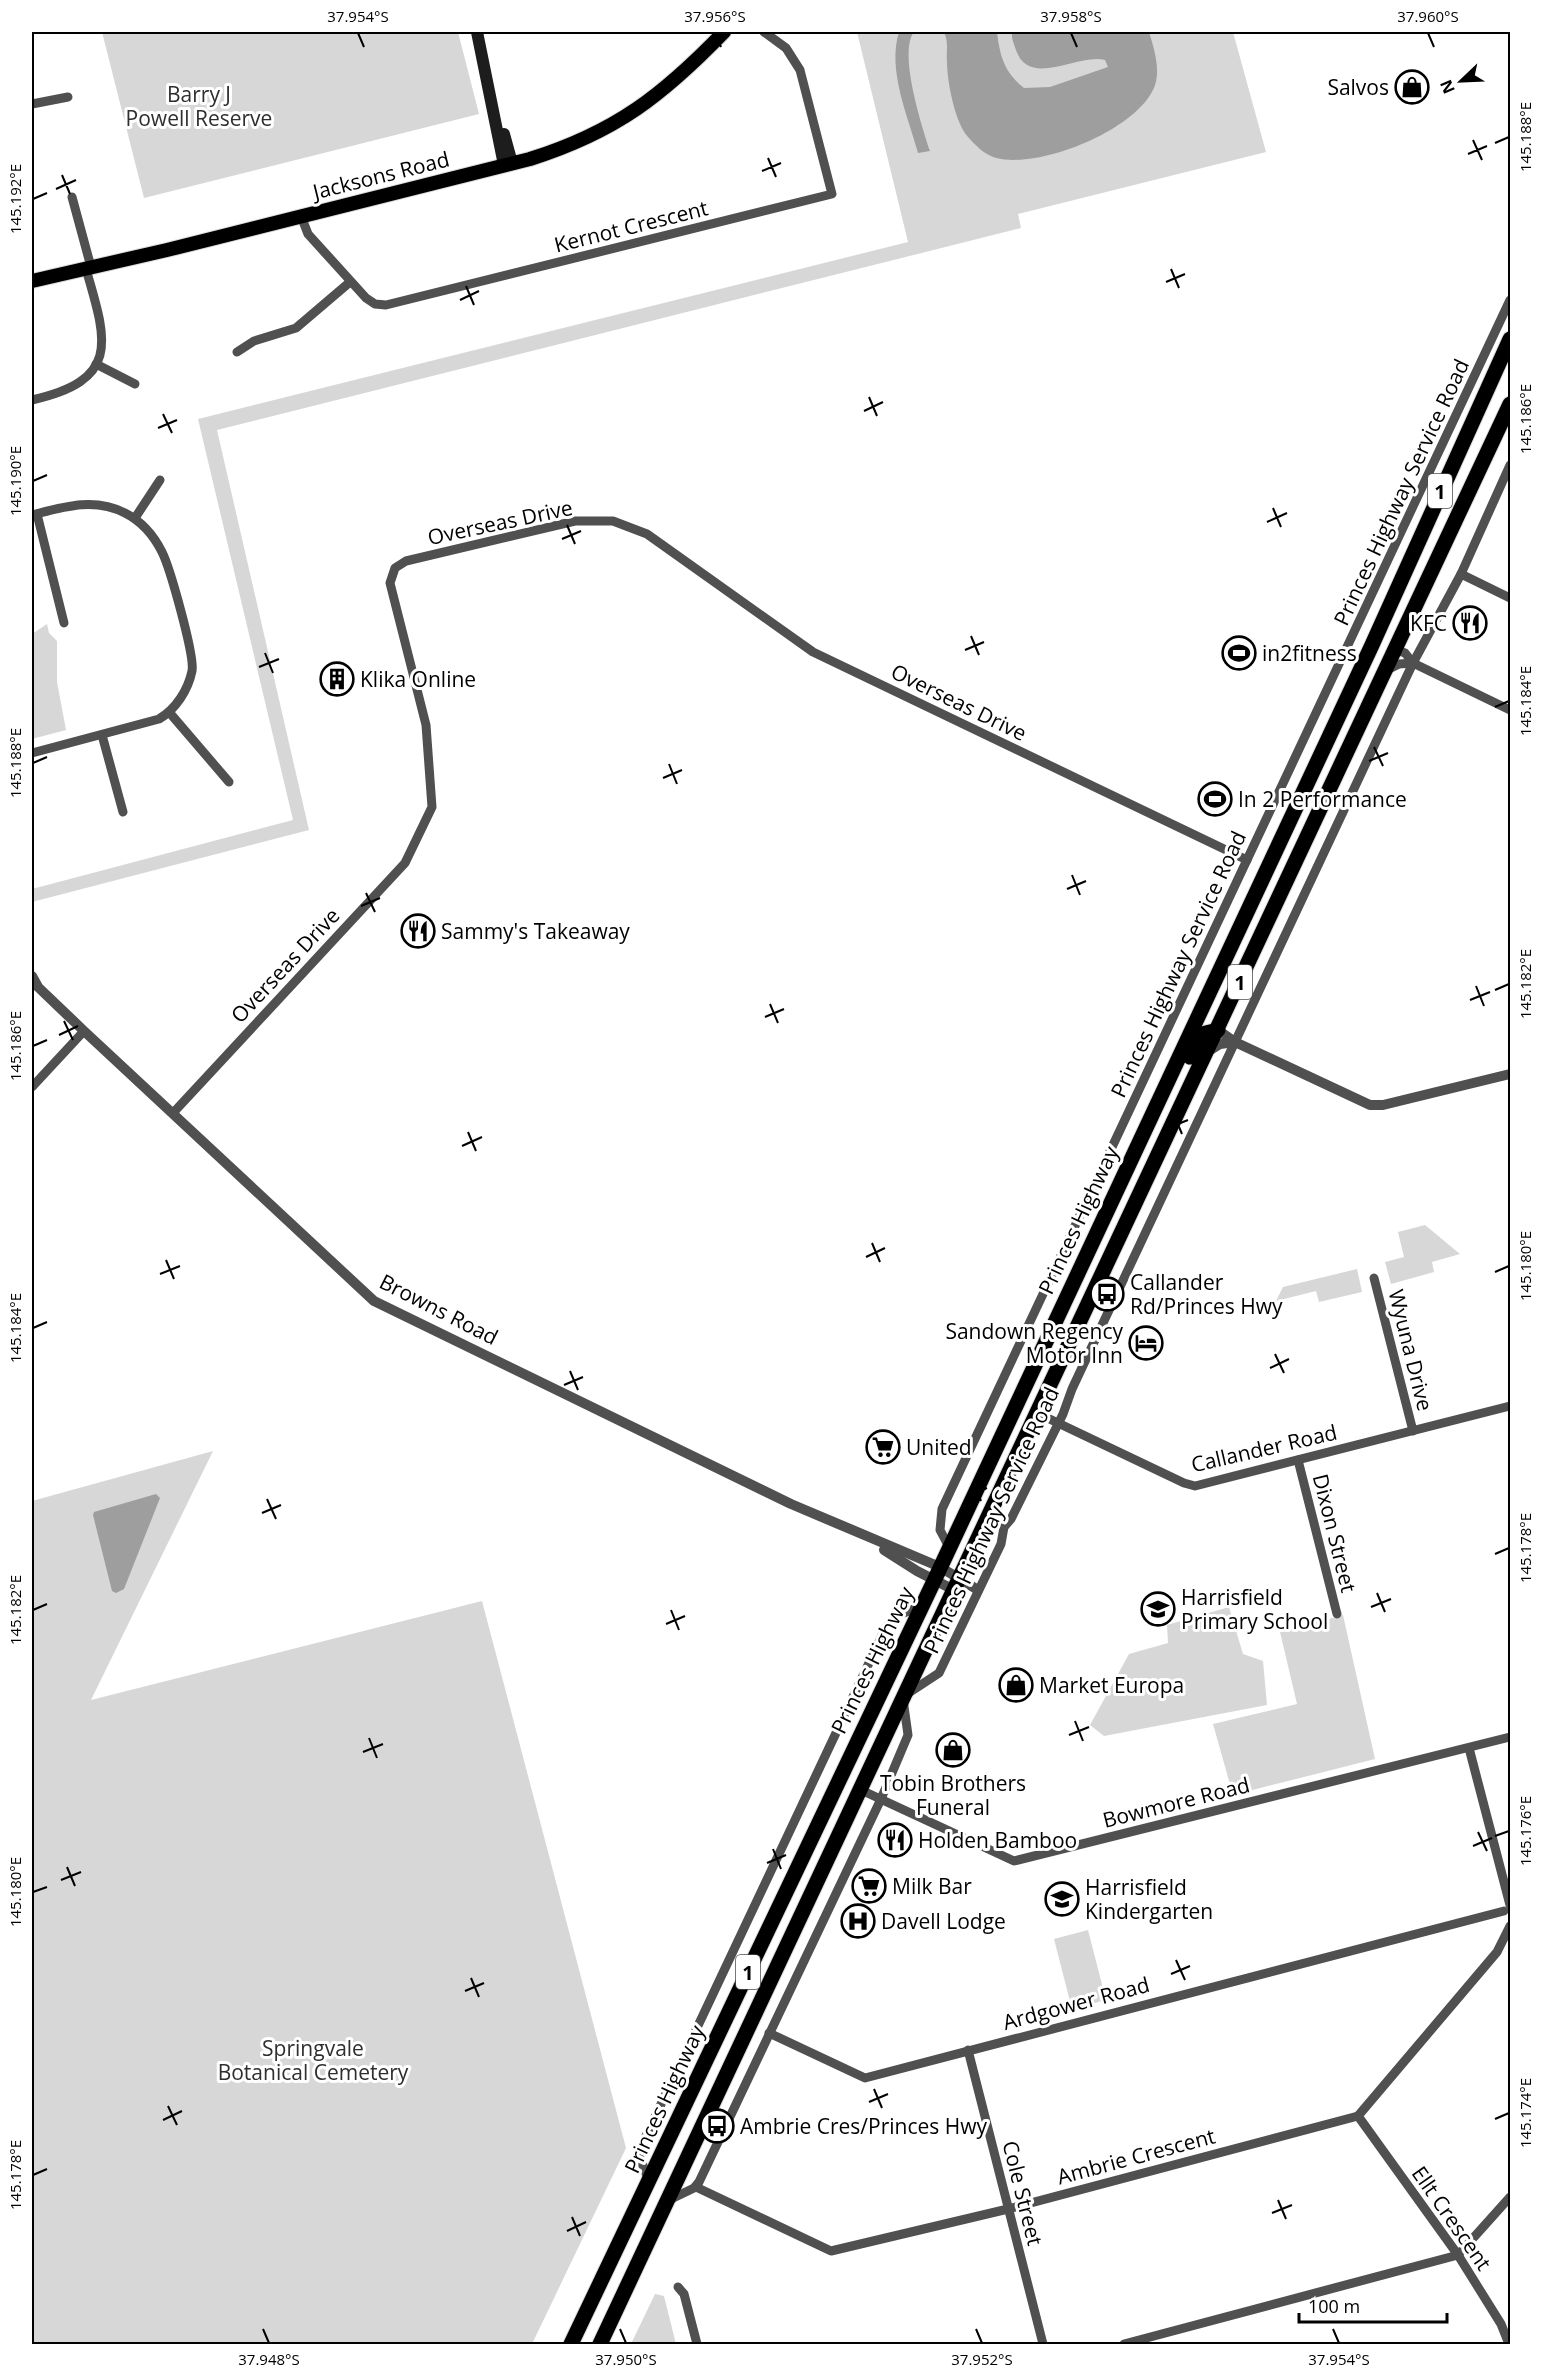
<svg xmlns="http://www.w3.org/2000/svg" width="1542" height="2376" font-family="'Open Sans',sans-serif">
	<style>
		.green { fill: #d7d7d7 }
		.water { fill: #9e9e9e }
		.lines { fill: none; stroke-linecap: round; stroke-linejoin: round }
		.primary-casing { stroke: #dbdbdb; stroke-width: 16 }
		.trunk-casing { stroke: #dbdbdb; stroke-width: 17 }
		.minor { stroke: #505050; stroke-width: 9 }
		.tertiary { stroke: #505050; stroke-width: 10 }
		.secondary { stroke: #1d1d1d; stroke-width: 12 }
		.primary { stroke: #000; stroke-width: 14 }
		.trunk { stroke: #000; stroke-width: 15 }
		.ticks { fill: none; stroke: #000; stroke-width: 2 }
		.labels { text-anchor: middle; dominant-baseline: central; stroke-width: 6; stroke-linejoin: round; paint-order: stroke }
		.shield { fill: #fff; stroke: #4c4c4c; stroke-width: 1.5 }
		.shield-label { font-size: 20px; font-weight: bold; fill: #000 }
		.poi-label { font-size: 21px; fill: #000; stroke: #fff; text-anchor: start }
		.park-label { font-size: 21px; fill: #2e2e2e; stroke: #fff }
		.street-label { font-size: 21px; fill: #000; stroke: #fff }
		.neatline { fill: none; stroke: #000; stroke-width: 2 }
		.ticks-label { font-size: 15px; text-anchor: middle; fill: #000 }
	</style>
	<rect width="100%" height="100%" fill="#fff"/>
	<g class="green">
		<polygon points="102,32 458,32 479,114 144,198"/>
		<polygon points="857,32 1233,32 1266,152 1018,214 1021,228 217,430 309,830 32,902 32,889 293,820 198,419 908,242"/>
		<polygon points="47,624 49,633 57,641 57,682 66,730 32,739 32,634"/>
		<polygon points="1425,1225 1460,1254 1432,1262 1434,1272 1391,1284 1385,1262 1404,1257 1398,1232"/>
		<polygon points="1357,1269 1362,1292 1319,1302 1316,1291 1276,1301 1283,1287"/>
		<polygon points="213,1451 91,1700 482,1601 626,2148 532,2344 32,2344 32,1501"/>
		<polygon points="1229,1607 1243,1654 1263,1661 1267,1705 1104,1736 1090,1725 1129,1654 1168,1643 1167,1625"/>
		<polygon points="1343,1615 1375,1759 1233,1795 1213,1724 1297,1704 1280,1632"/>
		<polygon points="1088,1930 1106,2000 1072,2009 1054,1939"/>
		<polygon points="655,2294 664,2296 676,2344 631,2344"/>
	</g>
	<g class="water">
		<path d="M899,32H914C898,52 922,127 930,151L918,153C908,116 887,70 899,32Z"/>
		<path d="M944,32H997C1000,56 1004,72 1024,88L1050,87L1108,67L1105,60C1078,53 1029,89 1016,50C1014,44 1011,38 1012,32H1149C1154,48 1162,73 1153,90C1133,131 1040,169 996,158C985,155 975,145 968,137C955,123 947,81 947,62C946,50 949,43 944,32Z"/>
		<polygon points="156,1494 160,1498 124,1589 116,1593 112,1591 93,1515 94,1512"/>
	</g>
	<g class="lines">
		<g class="primary-casing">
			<path id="primary" d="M32,281L167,250L530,159C616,132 663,95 724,32"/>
		</g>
		<g class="trunk-casing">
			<g id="trunk">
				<polyline points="1190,1057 1202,1034 1218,1030"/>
				<polyline points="571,2344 934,1581 1372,645 1510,339"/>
				<polyline points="600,2344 1510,404"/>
			</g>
		</g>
		<g class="minor">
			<polyline points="32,104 68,97"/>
			<polyline points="72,197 91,267"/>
			<polyline points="301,216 308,234 366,298 375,304 386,305 832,194 800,70 786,48 764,32"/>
			<polyline points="237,352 254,341 296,328 350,282"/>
			<polyline points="96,364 135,384"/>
			<path d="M32,400C121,380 107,341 86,269"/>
			<polyline points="37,514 64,623"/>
			<path d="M32,515C63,507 94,497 125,513C141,521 154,536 162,552C170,568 195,656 192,671C188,690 176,709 159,719L32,753"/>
			<polyline points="135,518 160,480"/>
			<polyline points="1461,574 1510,598"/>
			<polyline points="1397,650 1405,653 1413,663 1510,710"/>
			<polyline points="1387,670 1399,664 1413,663"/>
			<polyline points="169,712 229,782"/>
			<polyline points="102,735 123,812"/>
			<polyline points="32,1087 84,1031"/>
			<polyline points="173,1113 405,863 432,807 426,725 390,583 395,568 406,561 575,521 613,521 647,534 813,652 1247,860"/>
			<polyline points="1374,1278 1413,1431"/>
			<polyline points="1037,1413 1184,1483 1195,1486 1510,1406"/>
			<polyline points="1298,1460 1337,1614"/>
			<polyline points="949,1547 940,1530 942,1509 1510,300"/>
			<polyline points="904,1696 939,1673 1001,1544 1004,1527 1011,1519 1063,1414 1072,1389 1413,663 1461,574 1510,465"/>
			<polyline points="1469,1748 1510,1905"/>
			<polyline points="861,1790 1014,1861 1510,1737"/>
			<polyline points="769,2033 865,2078 1504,1911"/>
			<polyline points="968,2050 1043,2344"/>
			<polyline points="1358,2116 1458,2255 1501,2324 1509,2344"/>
			<polyline points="649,2181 638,2153 885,1629 893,1618 922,1605"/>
			<polyline points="696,2187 831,2251 1008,2209 1358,2116 1497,1952 1510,1926"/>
			<polyline points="669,2200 694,2188 699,2182 881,1799 908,1735 903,1699"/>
			<polyline points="678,2287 684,2294 697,2344"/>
			<polyline points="1124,2344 1458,2255 1510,2197"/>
		</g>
		<g class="tertiary">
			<polyline points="32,976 38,987 84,1031 374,1301 791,1504 940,1567 978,1590"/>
			<polyline points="1218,1030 1235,1042 1370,1105 1383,1105 1510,1074"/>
			<polyline points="1207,1052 1220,1044 1235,1042"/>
			<polyline points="884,1550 917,1571 954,1590"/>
		</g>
		<g class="secondary">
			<polyline points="477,32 504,165"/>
			<polyline points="504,134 512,163"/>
		</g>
		<use href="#primary" class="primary"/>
		<use href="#trunk" class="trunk"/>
	</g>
	<path class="ticks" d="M358,33L364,47M715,33L721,47M1071,33L1077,47M1428,33L1434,47M1473,140L1482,160M1495,143L1509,137M1468,154L1487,146M768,158L776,177M762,171L781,163M62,175L70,194M56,189L76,180M33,199L47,193M1171,269L1179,288M1166,282L1185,274M466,286L474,305M460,300L479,291M869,397L877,416M864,411L883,402M163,414L172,433M1495,425L1509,419M158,428L177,420M33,481L47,475M1273,508L1281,527M1267,522L1287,513M567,525L575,544M562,539L581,531M971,636L979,655M965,650L984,642M265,653L273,673M259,667L279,659M1495,707L1509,701M1374,747L1383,766M1369,761L1388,753M33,763L47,757M669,764L677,784M663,778L682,770M1072,875L1080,895M1067,889L1086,881M366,893L375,912M361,906L380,898M1476,986L1484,1006M1495,990L1509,984M1470,1000L1490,992M770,1004L778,1023M765,1017L784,1009M64,1021L73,1040M59,1035L78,1026M33,1046L47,1040M1174,1115L1182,1134M1168,1128L1188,1120M468,1132L476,1151M462,1146L482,1137M872,1243L880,1262M866,1257L885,1248M166,1260L174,1279M1495,1272L1509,1266M160,1274L180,1266M33,1328L47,1322M1275,1354L1284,1373M1270,1368L1289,1359M570,1371L578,1390M564,1385L583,1377M973,1482L981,1501M968,1496L987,1488M267,1499L276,1519M262,1513L281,1505M1495,1554L1509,1548M1377,1593L1385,1612M1371,1607L1391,1599M33,1610L47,1604M671,1610L679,1630M666,1624L685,1616M1075,1721L1083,1741M1069,1735L1089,1727M369,1738L377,1758M363,1752L383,1744M1478,1832L1487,1851M1495,1836L1509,1831M1473,1846L1492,1838M773,1849L781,1869M767,1863L786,1855M67,1867L75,1886M61,1880L81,1872M33,1892L47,1887M1176,1960L1185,1980M1171,1974L1190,1966M471,1978L479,1997M465,1991L484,1983M874,2089L882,2108M869,2102L888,2094M168,2106L177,2125M1495,2119L1509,2113M163,2120L182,2111M33,2175L47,2169M1278,2200L1286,2219M1272,2213L1292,2205M572,2217L580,2236M567,2231L586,2222M263,2329L269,2343M620,2329L626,2343M976,2329L982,2343M1333,2329L1339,2343"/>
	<defs>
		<g id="shop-ring" transform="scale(1.725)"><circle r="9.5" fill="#fff" stroke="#000" stroke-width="1.5"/><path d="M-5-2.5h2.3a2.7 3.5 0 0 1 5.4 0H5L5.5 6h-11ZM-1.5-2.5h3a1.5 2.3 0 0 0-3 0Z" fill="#000"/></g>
		<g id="restaurant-ring" transform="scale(1.725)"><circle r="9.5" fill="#fff" stroke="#000" stroke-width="1.5"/><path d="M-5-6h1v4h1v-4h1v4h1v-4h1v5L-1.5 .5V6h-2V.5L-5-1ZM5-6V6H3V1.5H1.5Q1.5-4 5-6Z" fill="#000"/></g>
		<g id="stadium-ring" transform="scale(1.725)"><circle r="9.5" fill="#fff" stroke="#000" stroke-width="1.5"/><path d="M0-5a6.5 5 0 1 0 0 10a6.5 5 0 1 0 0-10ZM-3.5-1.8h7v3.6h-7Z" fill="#000"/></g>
		<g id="building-ring" transform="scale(1.725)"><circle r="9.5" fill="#fff" stroke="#000" stroke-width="1.5"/><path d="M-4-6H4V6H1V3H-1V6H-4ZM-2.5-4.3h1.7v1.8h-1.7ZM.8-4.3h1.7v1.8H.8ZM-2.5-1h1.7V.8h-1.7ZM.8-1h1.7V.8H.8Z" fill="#000"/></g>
		<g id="bus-ring" transform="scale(1.725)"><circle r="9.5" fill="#fff" stroke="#000" stroke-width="1.5"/><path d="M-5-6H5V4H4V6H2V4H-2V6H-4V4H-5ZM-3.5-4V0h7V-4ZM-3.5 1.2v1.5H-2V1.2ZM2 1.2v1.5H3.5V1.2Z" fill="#000"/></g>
		<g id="hotel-ring" transform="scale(1.725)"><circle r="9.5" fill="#fff" stroke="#000" stroke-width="1.5"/><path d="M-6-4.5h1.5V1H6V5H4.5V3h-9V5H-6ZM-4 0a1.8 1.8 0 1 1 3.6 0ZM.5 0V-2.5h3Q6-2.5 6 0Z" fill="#000"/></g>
		<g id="supermarket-ring" transform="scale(1.725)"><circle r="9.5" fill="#fff" stroke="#000" stroke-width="1.5"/><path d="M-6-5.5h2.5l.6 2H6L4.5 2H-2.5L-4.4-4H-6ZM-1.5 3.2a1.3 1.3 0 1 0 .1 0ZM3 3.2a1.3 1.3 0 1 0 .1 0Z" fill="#000"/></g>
		<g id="school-ring" transform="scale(1.725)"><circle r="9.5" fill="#fff" stroke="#000" stroke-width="1.5"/><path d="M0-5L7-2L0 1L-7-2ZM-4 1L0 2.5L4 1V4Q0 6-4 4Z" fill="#000"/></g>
		<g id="hospital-ring" transform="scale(1.725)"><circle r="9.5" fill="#fff" stroke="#000" stroke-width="1.5"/><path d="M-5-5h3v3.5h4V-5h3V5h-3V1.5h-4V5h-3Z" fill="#000"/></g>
	</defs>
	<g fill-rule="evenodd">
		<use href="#shop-ring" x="1412" y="87"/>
		<use href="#restaurant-ring" x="1470" y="623"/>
		<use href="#stadium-ring" x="1239" y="653"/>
		<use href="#building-ring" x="337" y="679"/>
		<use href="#stadium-ring" x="1215" y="799"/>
		<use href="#restaurant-ring" x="418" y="931"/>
		<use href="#bus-ring" x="1107" y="1294"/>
		<use href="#hotel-ring" x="1146" y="1343"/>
		<use href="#supermarket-ring" x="883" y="1447"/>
		<use href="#school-ring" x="1158" y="1609"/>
		<use href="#shop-ring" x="1016" y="1685"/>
		<use href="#shop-ring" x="953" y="1750"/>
		<use href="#restaurant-ring" x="895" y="1840"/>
		<use href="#supermarket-ring" x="869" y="1886"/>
		<use href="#school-ring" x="1062" y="1899"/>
		<use href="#hospital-ring" x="858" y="1921"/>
		<use href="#bus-ring" x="717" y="2126"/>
	</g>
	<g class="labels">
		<g class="shield">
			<rect x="1428" y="474" width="24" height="34" rx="4.5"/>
			<rect x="1228" y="965" width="24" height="34" rx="4.5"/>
			<rect x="736" y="1955" width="24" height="34" rx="4.5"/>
		</g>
		<g class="shield-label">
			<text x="1440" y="491">1</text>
			<text x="1240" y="982">1</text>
			<text x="748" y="1972">1</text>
		</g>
		<g class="poi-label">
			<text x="1389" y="87" text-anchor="end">Salvos</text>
			<text x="1447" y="623" text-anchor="end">KFC</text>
			<text x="1262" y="653">in2fitness</text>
			<text x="360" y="679">Klika Online</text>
			<text x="1238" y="799">In 2 Performance</text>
			<text x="441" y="931">Sammy's Takeaway</text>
			<text x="1130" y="1282">Callander<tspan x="1130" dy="24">Rd/Princes Hwy</tspan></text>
			<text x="1123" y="1331" text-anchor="end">Sandown Regency<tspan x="1123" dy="24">Motor Inn</tspan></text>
			<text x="906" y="1447">United</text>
			<text x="1181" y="1597">Harrisfield<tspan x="1181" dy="24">Primary School</tspan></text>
			<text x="1039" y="1685">Market Europa</text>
			<text x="953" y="1783" text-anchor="middle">Tobin Brothers<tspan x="953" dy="24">Funeral</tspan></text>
			<text x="918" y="1840">Holden Bamboo</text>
			<text x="892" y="1886">Milk Bar</text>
			<text x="1085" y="1887">Harrisfield<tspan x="1085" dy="24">Kindergarten</tspan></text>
			<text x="881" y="1921">Davell Lodge</text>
			<text x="740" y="2126">Ambrie Cres/Princes Hwy</text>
		</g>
		<g class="park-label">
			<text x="199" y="94">Barry J<tspan x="199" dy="24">Powell Reserve</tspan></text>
			<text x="313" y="2048">Springvale<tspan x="313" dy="24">Botanical Cemetery</tspan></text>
		</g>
		<g class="street-label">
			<text transform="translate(381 175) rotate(-14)">Jacksons Road</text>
			<text transform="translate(631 226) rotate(-14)">Kernot Crescent</text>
			<text transform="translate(1401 492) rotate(-65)">Princes Highway Service Road</text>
			<text transform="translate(500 522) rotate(-12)">Overseas Drive</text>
			<text transform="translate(959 702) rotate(26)">Overseas Drive</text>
			<text transform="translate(1178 964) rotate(-65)">Princes Highway Service Road</text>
			<text transform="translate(285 965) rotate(-47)">Overseas Drive</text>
			<text transform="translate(1078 1220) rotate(-65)">Princes Highway</text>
			<text transform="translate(439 1309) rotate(27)">Browns Road</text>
			<text transform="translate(1411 1350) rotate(76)">Wyuna Drive</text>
			<text transform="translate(1264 1448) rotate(-13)">Callander Road</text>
			<text transform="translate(991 1520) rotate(-65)">Princes Highway Service Road</text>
			<text transform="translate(1335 1533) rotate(76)">Dixon Street</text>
			<text transform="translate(872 1660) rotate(-64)">Princes Highway</text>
			<text transform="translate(1176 1802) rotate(-14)">Bowmore Road</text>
			<text transform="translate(1076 2003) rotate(-15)">Ardgower Road</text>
			<text transform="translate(664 2099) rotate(-65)">Princes Highway</text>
			<text transform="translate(1136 2156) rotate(-15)">Ambrie Crescent</text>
			<text transform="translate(1023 2193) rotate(76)">Cole Street</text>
			<text transform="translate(1452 2218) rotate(55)">Ellt Crescent</text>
		</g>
	</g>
	<rect width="1542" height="2376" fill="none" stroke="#ffffff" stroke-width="66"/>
	<g transform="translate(1461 81) rotate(247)" stroke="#ffffff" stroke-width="4.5" paint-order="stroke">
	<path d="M0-4.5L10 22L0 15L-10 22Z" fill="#000000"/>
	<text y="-9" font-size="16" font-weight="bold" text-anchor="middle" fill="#000000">N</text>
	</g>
	<path d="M1299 2313v9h148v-9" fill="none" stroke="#000000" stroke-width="3"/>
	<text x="1308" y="2313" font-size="18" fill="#000000" stroke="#ffffff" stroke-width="4.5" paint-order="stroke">100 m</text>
	<rect x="33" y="33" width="1476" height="2310" class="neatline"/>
	<g class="ticks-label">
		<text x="358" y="22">37.954°S</text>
		<text x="715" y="22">37.956°S</text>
		<text x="1071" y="22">37.958°S</text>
		<text x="1428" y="22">37.960°S</text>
		<text transform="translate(1526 137) rotate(-90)" y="5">145.188°E</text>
		<text transform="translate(16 199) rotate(-90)" y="5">145.192°E</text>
		<text transform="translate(1526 419) rotate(-90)" y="5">145.186°E</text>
		<text transform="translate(16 481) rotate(-90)" y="5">145.190°E</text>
		<text transform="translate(1526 701) rotate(-90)" y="5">145.184°E</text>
		<text transform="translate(16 763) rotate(-90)" y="5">145.188°E</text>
		<text transform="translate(1526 984) rotate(-90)" y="5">145.182°E</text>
		<text transform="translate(16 1046) rotate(-90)" y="5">145.186°E</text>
		<text transform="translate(1526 1266) rotate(-90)" y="5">145.180°E</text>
		<text transform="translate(16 1328) rotate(-90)" y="5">145.184°E</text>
		<text transform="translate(1526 1548) rotate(-90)" y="5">145.178°E</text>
		<text transform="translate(16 1610) rotate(-90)" y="5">145.182°E</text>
		<text transform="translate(1526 1831) rotate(-90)" y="5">145.176°E</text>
		<text transform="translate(16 1892) rotate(-90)" y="5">145.180°E</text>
		<text transform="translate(1526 2113) rotate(-90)" y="5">145.174°E</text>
		<text transform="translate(16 2175) rotate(-90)" y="5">145.178°E</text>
		<text x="269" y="2365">37.948°S</text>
		<text x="626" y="2365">37.950°S</text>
		<text x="982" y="2365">37.952°S</text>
		<text x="1339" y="2365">37.954°S</text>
	</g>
</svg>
